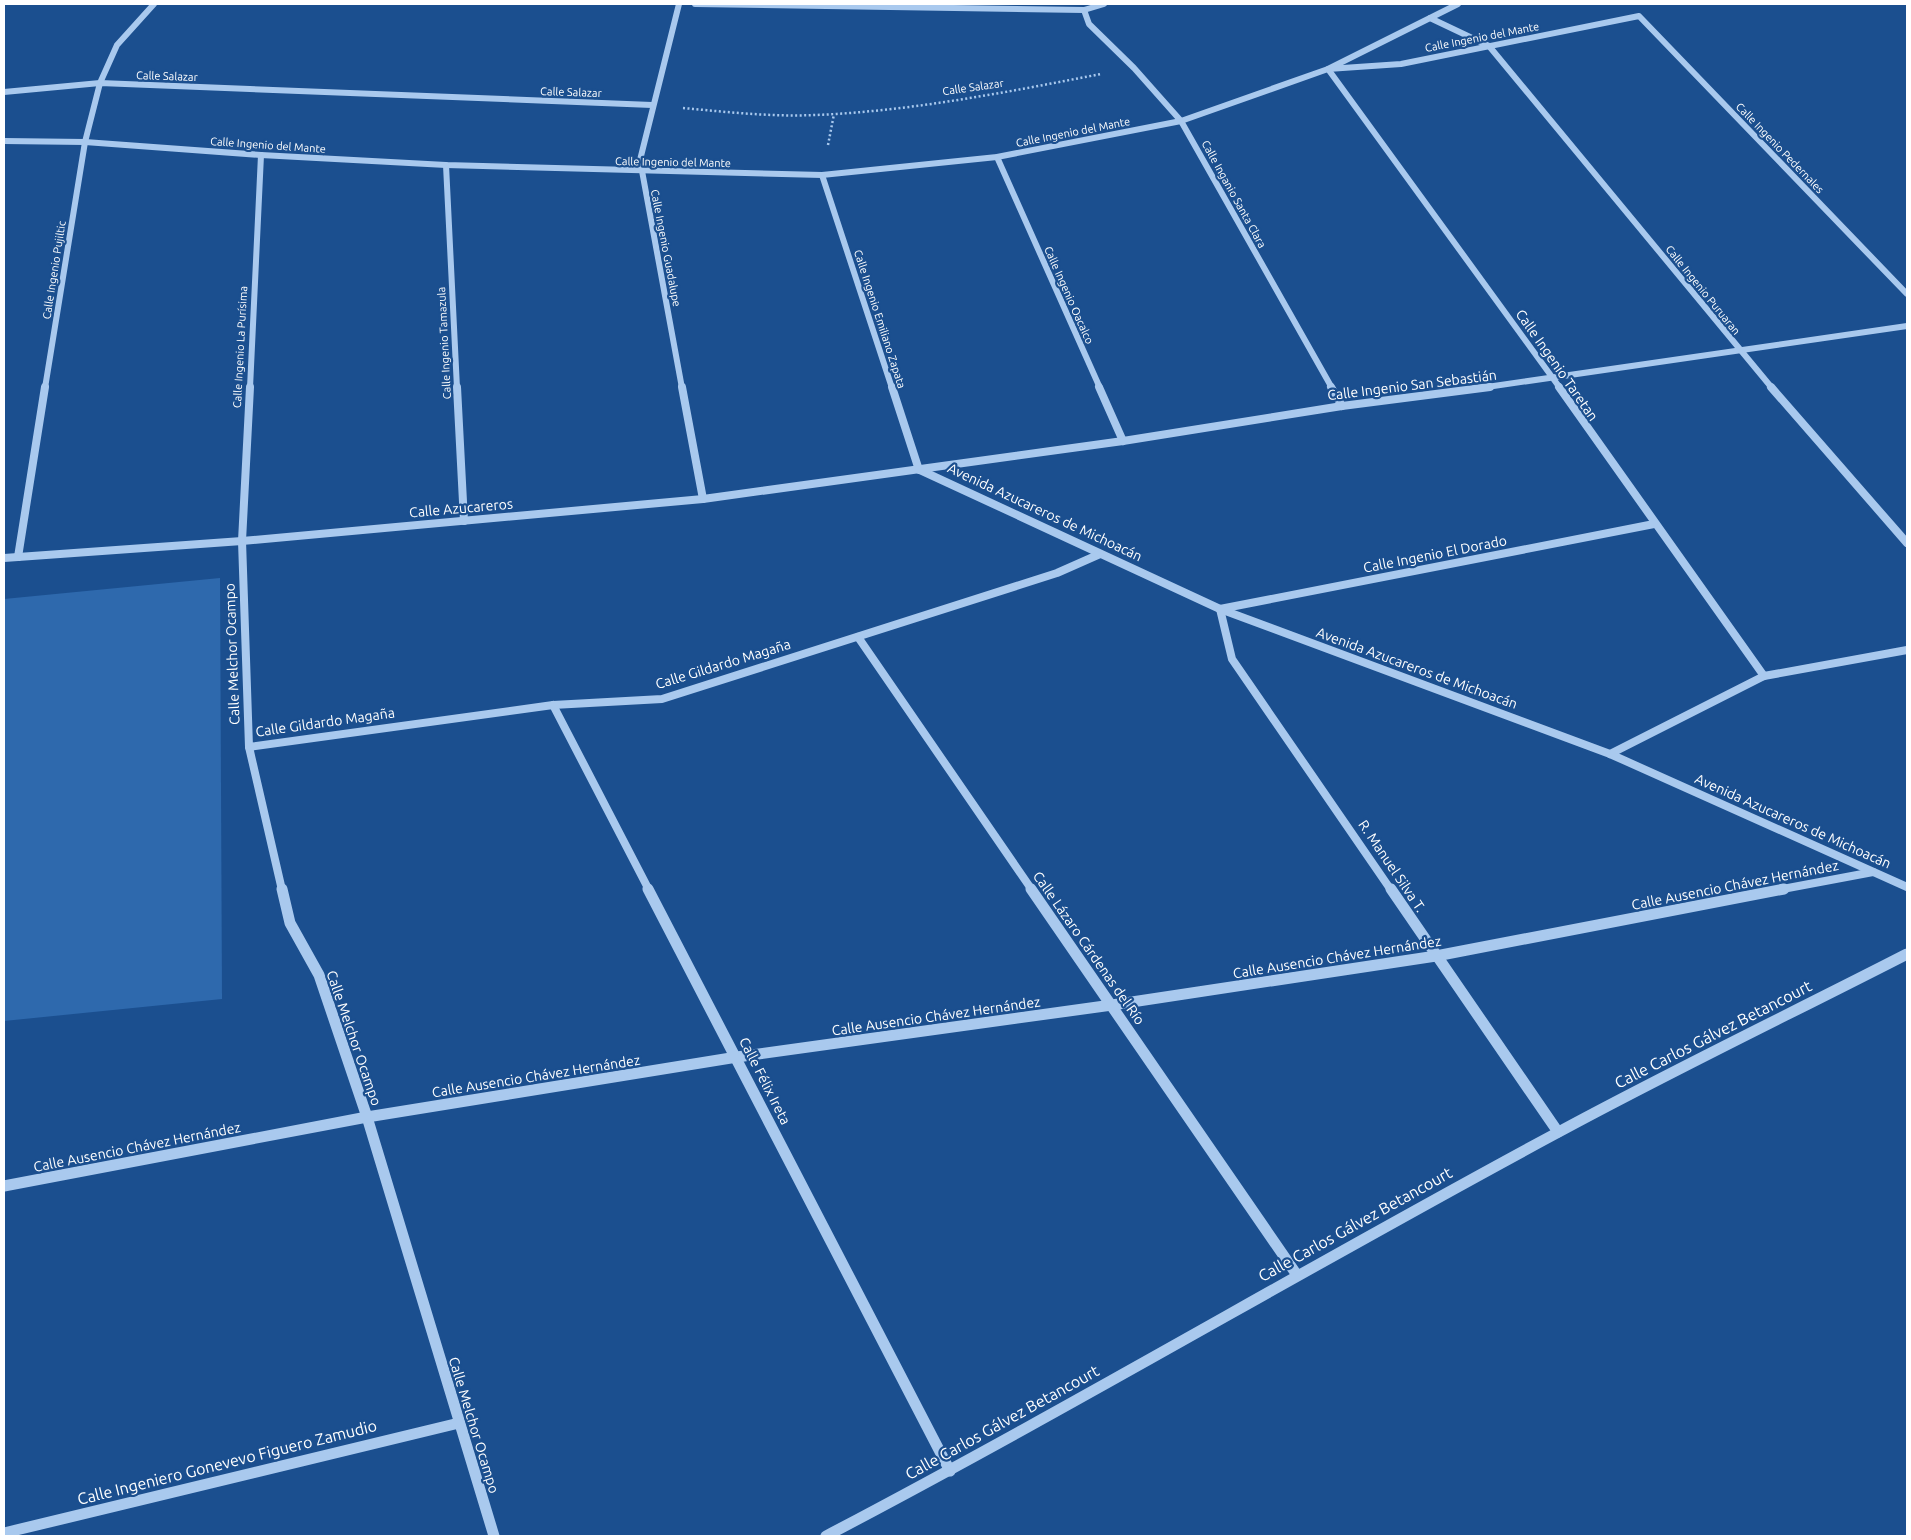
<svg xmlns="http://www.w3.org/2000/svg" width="1911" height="1540" font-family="Ubuntu,sans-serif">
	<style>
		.green { fill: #2e69ad }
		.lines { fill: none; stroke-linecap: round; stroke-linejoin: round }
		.path { stroke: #a9c9ee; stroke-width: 2.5; stroke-dasharray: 2 2.5; stroke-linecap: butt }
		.minor-far2 { stroke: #a9c9ee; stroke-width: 6 }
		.minor-far1 { stroke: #a9c9ee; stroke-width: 8 }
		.minor { stroke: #a9c9ee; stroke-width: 11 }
		.labels { text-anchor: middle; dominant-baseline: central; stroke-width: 4.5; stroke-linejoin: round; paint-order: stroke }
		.far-street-label { font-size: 11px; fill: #fff; stroke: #1b4f8f }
		.street-label { font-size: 14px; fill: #fff; stroke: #1b4f8f }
		.near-street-label { font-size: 16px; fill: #fff; stroke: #1b4f8f }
	</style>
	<rect width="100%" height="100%" fill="#1b4f8f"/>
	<polygon class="green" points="220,578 222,999 4,1021 4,599"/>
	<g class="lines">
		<g class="path">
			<path d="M683,108C727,112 771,117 816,115C912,111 1007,92 1101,74"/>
			<polyline points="828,145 834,114"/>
		</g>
		<g class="minor-far2">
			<polyline points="679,4 640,160 682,388"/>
			<polyline points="695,4 1084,10 1104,4"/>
			<polyline points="1458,4 1328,69 1560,388"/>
			<polyline points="1084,10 1089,24 1134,68 1181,121 1332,388"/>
			<polyline points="1430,18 1489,46 1772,388"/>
			<polyline points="4,92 100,83 652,105"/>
			<polyline points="4,141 85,142 261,155 446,165 822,175 997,157 1181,121 1328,69 1401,64 1639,16 1907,294"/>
			<polyline points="997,157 1100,388"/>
			<polyline points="446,165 457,388"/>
			<polyline points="822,175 892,388"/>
			<polyline points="45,388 85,142 100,83 117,45 154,4"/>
			<polyline points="250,388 261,155"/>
			<polyline points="1480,388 1907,326"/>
		</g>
		<g class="minor-far1">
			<polyline points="250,387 242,541 249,747 282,890"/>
			<polyline points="457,387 464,521"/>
			<polyline points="682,387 703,499"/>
			<polyline points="892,387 919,470"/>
			<polyline points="1099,387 1123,441"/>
			<polyline points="1331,387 1342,406"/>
			<polyline points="1559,387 1764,676"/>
			<polyline points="1771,387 1907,543"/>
			<polyline points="920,470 1220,609 1610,754 1907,887"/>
			<polyline points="18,557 45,387"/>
			<polyline points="4,558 242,541 703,499 1123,441 1342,406 1490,387"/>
			<polyline points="858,637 1032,890"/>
			<polyline points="553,705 649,890"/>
			<polyline points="249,747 553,705 662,699 1057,573 1100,554"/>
			<polyline points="1610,754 1764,676 1907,650"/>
			<polyline points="1391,890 1232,659 1220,609 1654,524"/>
			<polyline points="1777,890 1873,872"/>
		</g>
		<g class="minor">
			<polyline points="282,889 290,923 319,975 367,1117 494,1536"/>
			<polyline points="648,889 950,1471"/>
			<polyline points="1031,889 1297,1275"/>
			<polyline points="1391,889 1558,1132"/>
			<polyline points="4,1186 367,1117 737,1057 1112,1005 1436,956 1784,889"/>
			<polyline points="4,1533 459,1423"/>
			<path d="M826,1536C1072,1407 1311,1265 1555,1134C1671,1071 1790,1014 1907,954"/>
		</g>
	</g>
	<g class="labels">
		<g class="far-street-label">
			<text transform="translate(1482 37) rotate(-11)">Calle Ingenio del Mante</text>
			<text transform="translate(167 76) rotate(2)">Calle Salazar</text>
			<text transform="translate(973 87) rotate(-8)">Calle Salazar</text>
			<text transform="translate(571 92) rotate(2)">Calle Salazar</text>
			<text transform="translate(1073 132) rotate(-11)">Calle Ingenio del Mante</text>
			<text transform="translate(268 145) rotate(4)">Calle Ingenio del Mante</text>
			<text transform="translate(1780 148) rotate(46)">Calle Ingenio Pedernales</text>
			<text transform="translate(673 162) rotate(1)">Calle Ingenio del Mante</text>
			<text transform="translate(1234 194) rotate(61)">Calle Inganio Santa Clara</text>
			<text transform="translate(666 248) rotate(79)">Calle Ingenio Guadalupe</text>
			<text transform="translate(54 270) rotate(-81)">Calle Ingenio Pujiltic</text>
			<text transform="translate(1703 290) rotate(51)">Calle Ingenio Puruaran</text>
			<text transform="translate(1069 295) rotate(66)">Calle Ingenio Oacalco</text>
			<text transform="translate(880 319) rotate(72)">Calle Ingenio Emiliano Zapata</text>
			<text transform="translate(444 343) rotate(-93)">Calle Ingenio Tamazula</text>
			<text transform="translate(240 347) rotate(-87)">Calle Ingenio La Purísima</text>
		</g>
		<g class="street-label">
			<text transform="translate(1557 365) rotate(55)">Calle Ingenio Taretan</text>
			<text transform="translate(1412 385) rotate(-7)">Calle Ingenio San Sebastián</text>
			<text transform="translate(461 508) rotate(-5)">Calle Azucareros</text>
			<text transform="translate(1045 512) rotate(25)">Avenida Azucareros de Michoacán</text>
			<text transform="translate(1435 554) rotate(-11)">Calle Ingenio El Dorado</text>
			<text transform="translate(232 654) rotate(-92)">Calle Melchor Ocampo</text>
			<text transform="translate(723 664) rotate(-17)">Calle Gildardo Magaña</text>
			<text transform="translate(1417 668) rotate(20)">Avenida Azucareros de Michoacán</text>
			<text transform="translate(325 722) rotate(-8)">Calle Gildardo Magaña</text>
			<text transform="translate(1793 821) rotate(24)">Avenida Azucareros de Michoacán</text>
			<text transform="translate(1392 866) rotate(56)">R. Manuel Silva T.</text>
			<text transform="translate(1735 885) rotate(-11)">Calle Ausencio Chávez Hernández</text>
			<text transform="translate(1089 948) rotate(55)">Calle Lázaro Cárdenas del Río</text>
			<text transform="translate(1337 957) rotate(-9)">Calle Ausencio Chávez Hernández</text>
			<text transform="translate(936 1016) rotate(-8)">Calle Ausencio Chávez Hernández</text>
			<text transform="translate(354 1038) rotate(71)">Calle Melchor Ocampo</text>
			<text transform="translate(536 1076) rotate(-9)">Calle Ausencio Chávez Hernández</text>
			<text transform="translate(765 1081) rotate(63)">Calle Félix Ireta</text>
			<text transform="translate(137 1147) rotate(-11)">Calle Ausencio Chávez Hernández</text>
			<text transform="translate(474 1425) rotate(73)">Calle Melchor Ocampo</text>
		</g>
		<g class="near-street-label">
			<text transform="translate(1713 1034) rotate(-27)">Calle Carlos Gálvez Betancourt</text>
			<text transform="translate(1355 1224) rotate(-29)">Calle Carlos Gálvez Betancourt</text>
			<text transform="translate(1002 1422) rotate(-29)">Calle Carlos Gálvez Betancourt</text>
			<text transform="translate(227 1462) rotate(-14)">Calle Ingeniero Gonevevo Figuero Zamudio</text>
		</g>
	</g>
	<rect width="1911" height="1540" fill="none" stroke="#ffffff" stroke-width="10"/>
</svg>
